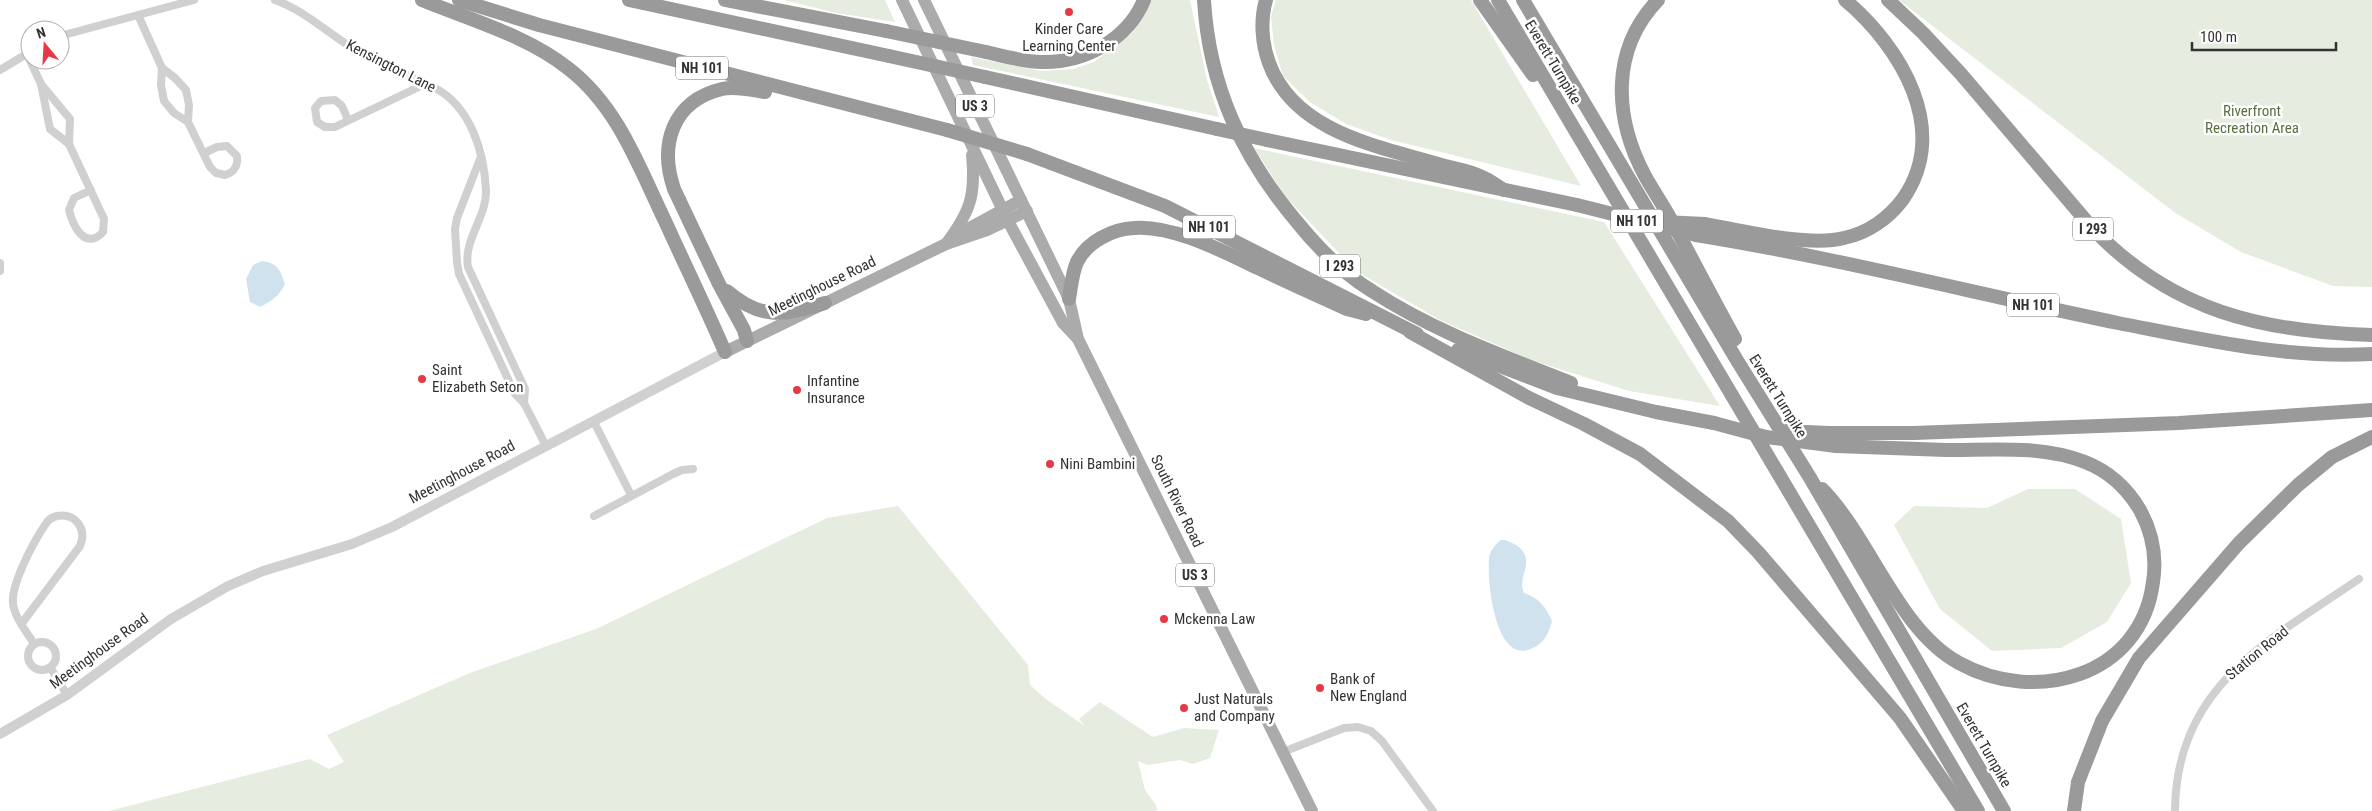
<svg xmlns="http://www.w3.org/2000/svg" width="2372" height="811" font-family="'Roboto Condensed',sans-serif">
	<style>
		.green { fill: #e6ecdf }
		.water { fill: #cfe2ee }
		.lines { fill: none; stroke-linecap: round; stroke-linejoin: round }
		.minor { stroke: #d0d0d0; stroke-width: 8 }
		.tertiary { stroke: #d0d0d0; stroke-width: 10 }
		.primary { stroke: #ababab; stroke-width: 12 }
		.motorway { stroke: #9a9a9a; stroke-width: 14 }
		.motorway-bridge { stroke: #9a9a9a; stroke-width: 14 }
		.poi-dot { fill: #e63946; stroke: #fff; stroke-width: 2 }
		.labels { text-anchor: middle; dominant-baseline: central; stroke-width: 5; stroke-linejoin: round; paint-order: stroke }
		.shield { fill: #fff; stroke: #707070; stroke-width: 1 }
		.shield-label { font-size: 14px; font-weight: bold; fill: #333 }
		.poi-label { font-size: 15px; fill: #333; stroke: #fff; text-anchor: start }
		.street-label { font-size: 15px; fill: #333; stroke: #fff }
		.park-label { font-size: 15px; fill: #56703f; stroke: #fff }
	</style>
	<rect width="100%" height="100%" fill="#fff"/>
	<g class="green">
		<polygon points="784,0 885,0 895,22 836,13"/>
		<polygon points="1147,0 1190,0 1207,80 1219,117 973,65 971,57 1041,71 1073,69 1094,62 1133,32"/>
		<polygon points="1276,0 1471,0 1581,186 1391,140 1346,124 1310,102 1283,76 1274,45 1271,16"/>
		<polygon points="1899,0 2372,0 2372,287 2333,286 2241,252 2174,212"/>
		<polygon points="1254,148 1604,222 1720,406 1629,391 1531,360 1440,320 1356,271 1285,196"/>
		<polygon points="2028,489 2075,489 2121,519 2131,583 2107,622 2061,648 1992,651 1940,609 1894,525 1914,506 1987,508"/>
		<polygon points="898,506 1028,665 1030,685 1047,700 1085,726 1079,719 1100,702 1153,737 1184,728 1219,730 1210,758 1193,764 1180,760 1148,765 1138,761 1145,790 1156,805 1157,811 109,811 310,759 329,769 344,762 327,735 470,673 596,629 827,518"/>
	</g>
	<g class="water">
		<path d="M262,261C278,263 280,270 285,284C279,296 272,301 260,307L250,302L246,279L253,265Z"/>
		<path d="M1501,540C1508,540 1510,542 1516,545C1538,560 1516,577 1524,593C1539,598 1546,607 1552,621C1549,633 1544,643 1533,648C1495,667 1487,581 1489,559C1489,552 1495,544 1501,540Z"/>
	</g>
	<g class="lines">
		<g class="minor">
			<path d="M275,0C306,11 331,36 359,52C383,67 410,75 435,88C471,107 484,152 486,190C487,217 463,240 468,267L525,389L524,403"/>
			<polyline points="138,15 162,68 161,85 164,101 174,113 188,122"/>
			<polyline points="60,36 194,0"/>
			<polyline points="27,54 41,84 70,119 69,144"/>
			<path d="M162,68L175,78L186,90L189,105L188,122L210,167L216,173L225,175C235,172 238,166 237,156L227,146L217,147L204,153"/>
			<polyline points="0,70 30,52"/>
			<path d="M41,84L50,129L69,144L104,219L103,232C85,251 73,226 69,210L74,198L91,190"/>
			<polyline points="348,120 342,106 335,100 321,101 315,108 317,122 325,127 335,127 425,84"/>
			<polyline points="480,159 457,218 455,229 457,262 459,274 515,394 524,403 546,446"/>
			<polyline points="0,263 0,271"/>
			<polyline points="594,422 631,495"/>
			<polyline points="594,516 673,474 682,470 693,469"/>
			<path d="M22,623L80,546C87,529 76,513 57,516C52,517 48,520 45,525C34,541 11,584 13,603C14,617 27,632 34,644"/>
			<circle cx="42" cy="656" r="14"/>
			<polyline points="50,667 67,695"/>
			<polyline points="1283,752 1344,728 1358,727 1371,731 1382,741 1433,811"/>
			<path d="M2175,811C2176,686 2268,641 2359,579"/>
		</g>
		<polyline class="tertiary" points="0,734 67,695 171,619 228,586 263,571 352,544 392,527 725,352"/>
		<g class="primary">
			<polyline points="902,0 1008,221 1063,323 1078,339"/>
			<polyline points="924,0 1069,299 1078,339 1312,811"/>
			<polyline points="962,232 1021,200"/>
			<path d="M946,244C970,212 976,196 972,155"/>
			<polyline points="725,352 946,244 987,230 1027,211"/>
		</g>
		<g class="motorway">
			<path d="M422,0C471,20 528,36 569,69C618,107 639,167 665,221C685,265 706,308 725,352"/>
			<polyline points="459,0 539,25 947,130"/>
			<polyline points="629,0 889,56"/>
			<polyline points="725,0 886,31"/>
			<path d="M1204,0C1209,86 1242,157 1297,222C1318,248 1344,274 1372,291C1433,331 1503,356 1571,383"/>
			<path d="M1266,0C1260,20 1262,44 1269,63C1295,134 1382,147 1445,166C1457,169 1471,171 1482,177C1490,180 1497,186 1504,190"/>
			<polyline points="1480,0 1533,75"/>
			<polyline points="1498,0 1978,811"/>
			<polyline points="1523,0 1738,362 1809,476 2004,811"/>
			<path d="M1658,0C1610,50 1614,118 1645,176C1654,192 1665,208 1674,225C1694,263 1714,301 1735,339"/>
			<path d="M1888,0L1923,33L1961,74L2093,229C2172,311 2262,332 2372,335"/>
			<path d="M986,52C1004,56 1023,62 1042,62C1085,63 1128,39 1144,0"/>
			<polyline points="985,77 1217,129"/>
			<polyline points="1267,140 1577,205"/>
			<polyline points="1027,154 1165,206 1417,334"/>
			<path d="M1705,224C1741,231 1810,247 1844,238C1868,233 1889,218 1903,199C1951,130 1901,47 1845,0"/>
			<path d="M1696,235C1838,258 1977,294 2118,323C2201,339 2286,359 2372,354"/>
			<path d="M727,291C762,321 784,315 825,303"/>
			<path d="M1069,299C1071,288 1072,273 1077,262C1087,242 1112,229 1134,228C1174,225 1224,252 1260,269C1289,283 1318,296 1347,309L1366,314"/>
			<polyline points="1410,332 1529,398 1584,424 1640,454 1728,521 1758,552 1900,718 1964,811"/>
			<path d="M747,341L744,330L719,284L674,189C659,145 672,101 722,89C735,86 752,90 765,92"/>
			<polyline points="1458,350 1557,388 1656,412 1714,423"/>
			<polyline points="1829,433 1914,433 2179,423 2372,410"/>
			<path d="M1822,489C1871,539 1898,630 1959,663C2035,705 2141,677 2153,582C2157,557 2152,532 2140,510C2127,488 2108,471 2085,462C2041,445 1992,450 1946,450C1909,449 1873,447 1836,446"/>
			<polyline points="2074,811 2078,782 2102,721 2139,658 2239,543 2298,485 2332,457 2372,437"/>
		</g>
		<g class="motorway-bridge">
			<polyline points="886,31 986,52"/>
			<polyline points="889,56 985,77"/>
			<polyline points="1217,129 1267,140"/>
			<polyline points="947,130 1027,154"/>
			<polyline points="1577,205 1696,235"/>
			<polyline points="1663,222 1705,224"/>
			<polyline points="1714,423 1766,437 1836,446"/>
			<polyline points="1784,431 1829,433"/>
		</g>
	</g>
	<g class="poi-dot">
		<circle cx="1069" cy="12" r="5"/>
		<circle cx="422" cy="379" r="5"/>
		<circle cx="797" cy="390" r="5"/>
		<circle cx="1050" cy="464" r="5"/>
		<circle cx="1164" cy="619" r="5"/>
		<circle cx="1320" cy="688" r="5"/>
		<circle cx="1184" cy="708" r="5"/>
	</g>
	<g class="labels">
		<g class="shield">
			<rect x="676" y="56.5" width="52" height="23" rx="4"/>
			<rect x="956" y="94.5" width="38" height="23" rx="4"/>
			<rect x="1611" y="209.5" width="52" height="23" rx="4"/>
			<rect x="1183" y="215.5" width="52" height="23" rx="4"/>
			<rect x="2073" y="217.5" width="40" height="23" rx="4"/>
			<rect x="1320" y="254.5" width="40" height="23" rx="4"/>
			<rect x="2007" y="293.5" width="52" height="23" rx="4"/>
			<rect x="1176" y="563.5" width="38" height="23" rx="4"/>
		</g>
		<g class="shield-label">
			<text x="702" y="68">NH 101</text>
			<text x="975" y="106">US 3</text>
			<text x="1637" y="221">NH 101</text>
			<text x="1209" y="227">NH 101</text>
			<text x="2093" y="229">I 293</text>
			<text x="1340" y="266">I 293</text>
			<text x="2033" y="305">NH 101</text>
			<text x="1195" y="575">US 3</text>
		</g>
		<g class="poi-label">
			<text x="1069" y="29" text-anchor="middle">Kinder Care<tspan x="1069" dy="17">Learning Center</tspan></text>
			<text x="432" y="370">Saint<tspan x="432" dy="17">Elizabeth Seton</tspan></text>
			<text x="807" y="381">Infantine<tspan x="807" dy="17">Insurance</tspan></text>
			<text x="1060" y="464">Nini Bambini</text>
			<text x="1174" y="619">Mckenna Law</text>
			<text x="1330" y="679">Bank of<tspan x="1330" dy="17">New England</tspan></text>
			<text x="1194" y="699">Just Naturals<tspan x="1194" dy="17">and Company</tspan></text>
		</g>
		<g class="street-label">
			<text transform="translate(1553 62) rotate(59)">Everett Turnpike</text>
			<text transform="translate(391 66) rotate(27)">Kensington Lane</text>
			<text transform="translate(822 286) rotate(-26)">Meetinghouse Road</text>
			<text transform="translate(1778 396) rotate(58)">Everett Turnpike</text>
			<text transform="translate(462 472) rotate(-28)">Meetinghouse Road</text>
			<text transform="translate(1177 501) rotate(64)">South River Road</text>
			<text transform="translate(99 651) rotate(-36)">Meetinghouse Road</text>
			<text transform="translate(2257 653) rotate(-39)">Station Road</text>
			<text transform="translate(1984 745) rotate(60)">Everett Turnpike</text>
		</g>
		<g class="park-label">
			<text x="2252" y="111">Riverfront<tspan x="2252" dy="17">Recreation Area</tspan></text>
		</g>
	</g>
	<g transform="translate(45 45) rotate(342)"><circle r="24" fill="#ffffff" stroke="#adadad"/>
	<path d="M0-4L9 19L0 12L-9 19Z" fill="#e63946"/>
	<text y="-8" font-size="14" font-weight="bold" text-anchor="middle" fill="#333333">N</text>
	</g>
	<path d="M2192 42v8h144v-8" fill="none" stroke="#333333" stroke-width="2.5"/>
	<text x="2200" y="42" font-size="15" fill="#333333" stroke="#ffffff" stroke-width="4" paint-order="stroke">100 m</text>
</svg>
